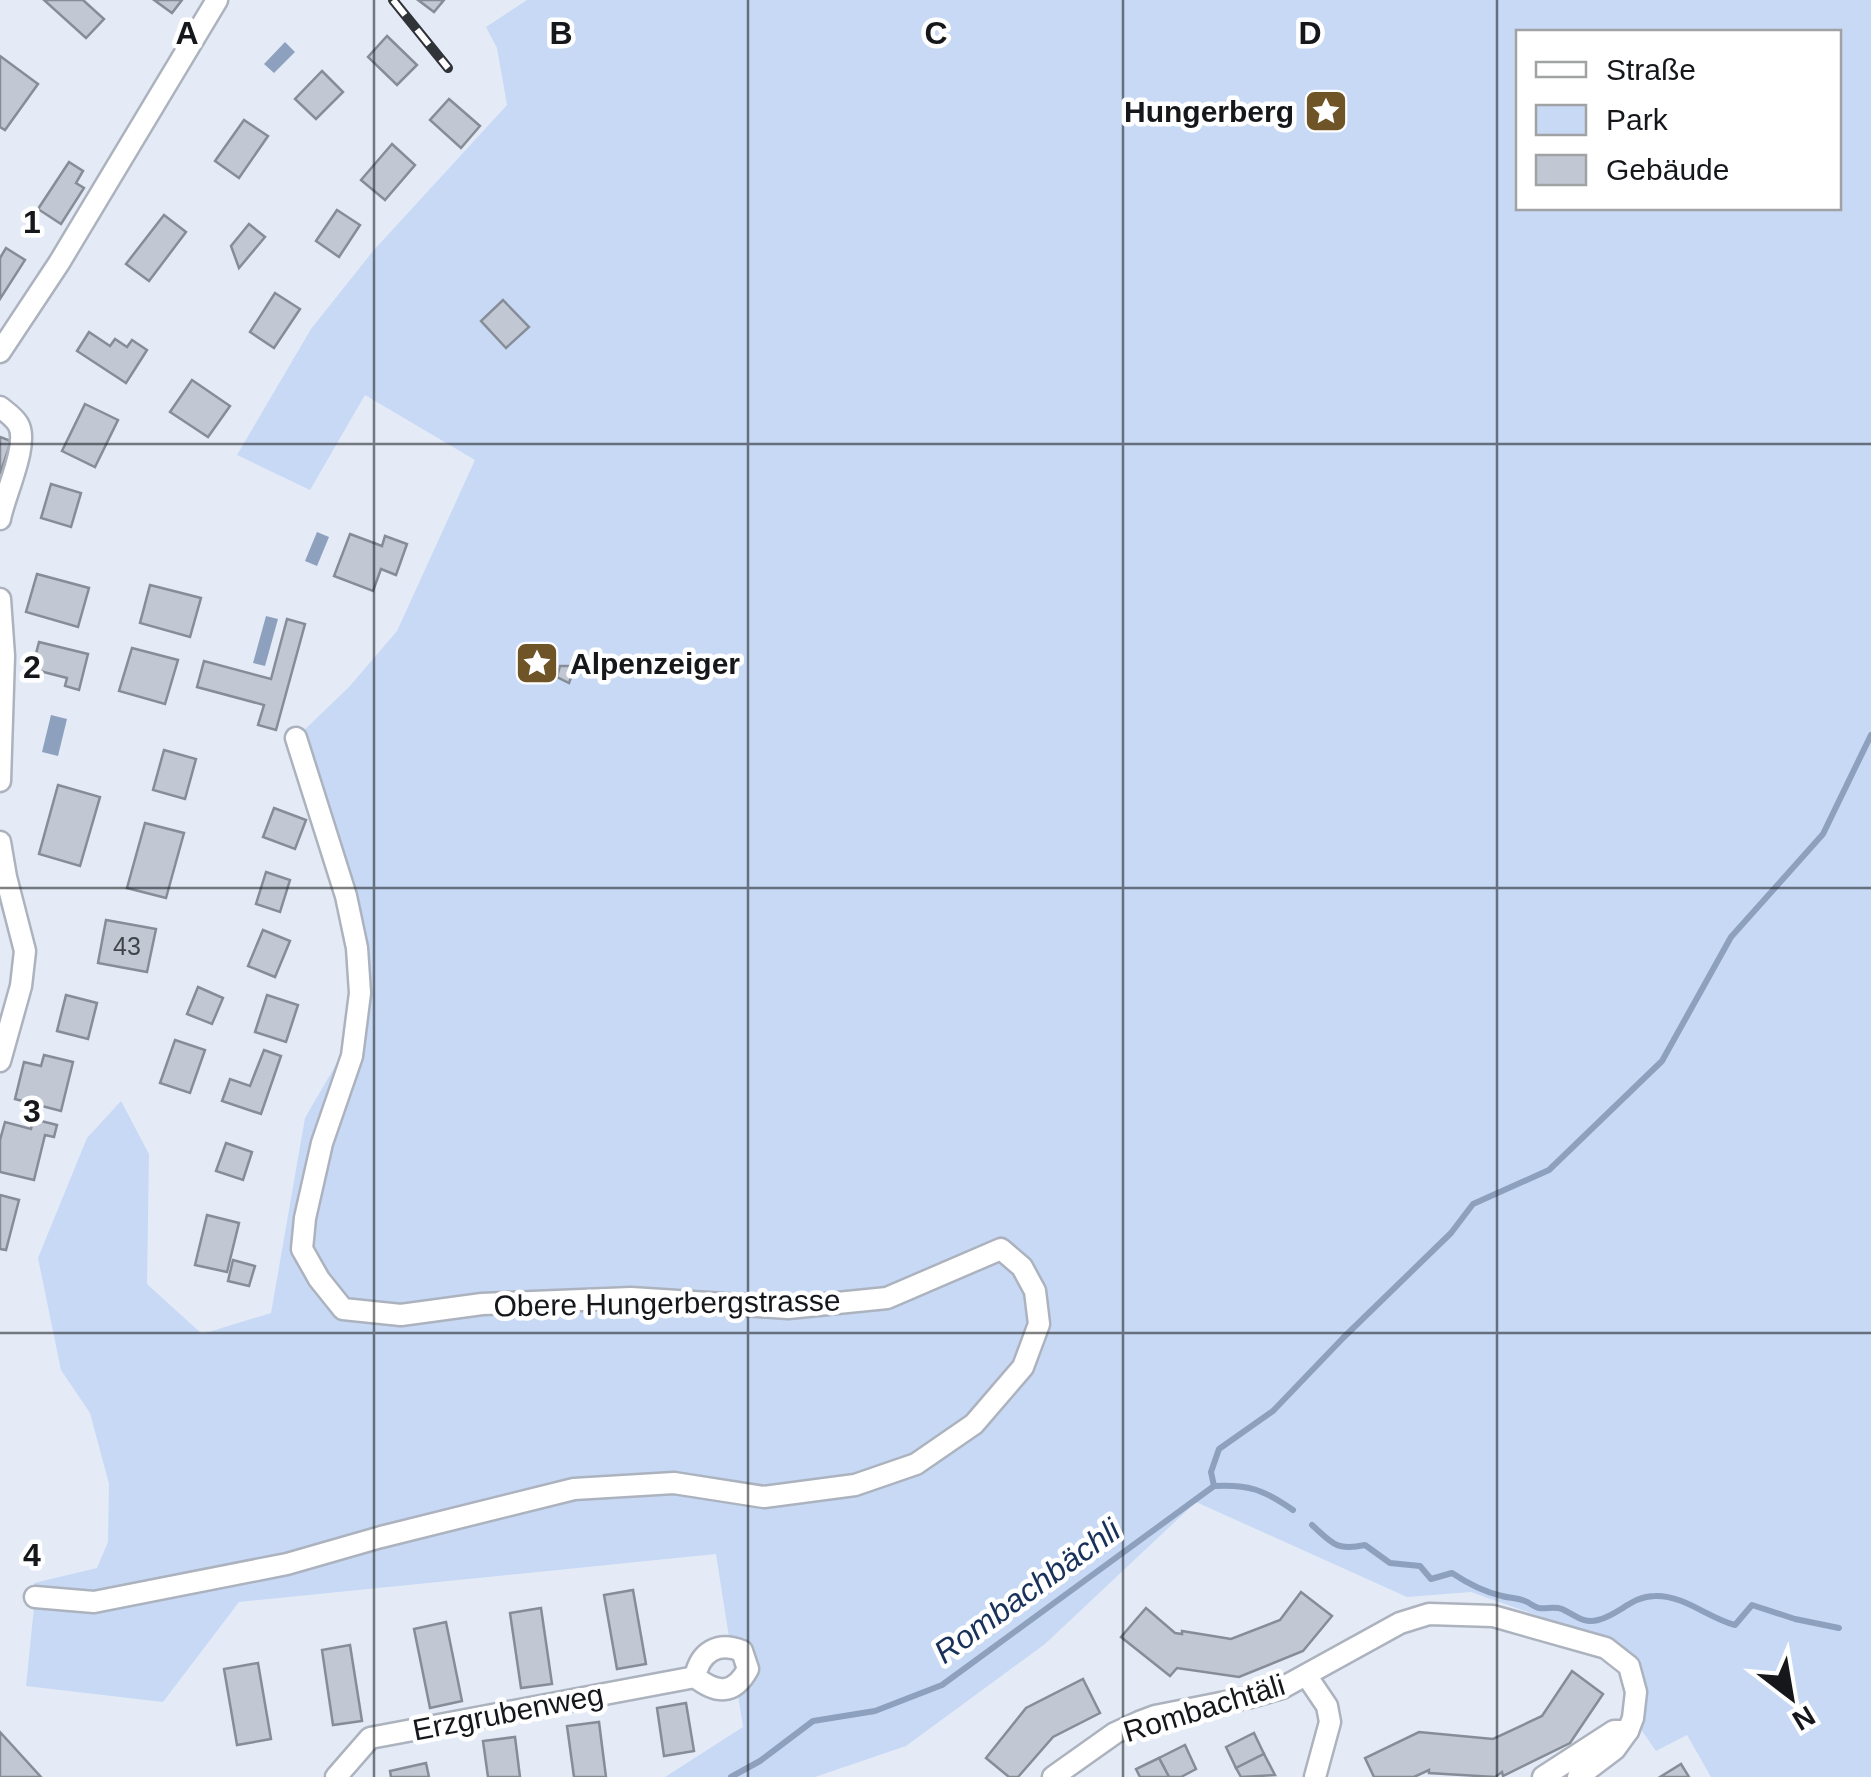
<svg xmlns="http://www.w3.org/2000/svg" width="1871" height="1777" font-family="Arial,sans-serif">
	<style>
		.green { fill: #c7d9f5; fill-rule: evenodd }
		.water { fill: #8da0be }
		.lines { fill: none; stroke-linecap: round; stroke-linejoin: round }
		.stream { stroke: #8da0be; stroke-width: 6 }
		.building { fill: #c1c8d4; stroke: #868d97; stroke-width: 2.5 }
		.minor-casing { stroke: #acb3be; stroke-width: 25 }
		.minor { stroke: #fff; stroke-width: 20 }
		.rail-casing { stroke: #303338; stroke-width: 10 }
		.rail { stroke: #fff; stroke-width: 6; stroke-dasharray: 19; stroke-linecap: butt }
		.grid { fill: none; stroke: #15171b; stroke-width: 2.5; stroke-opacity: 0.55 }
		.labels { text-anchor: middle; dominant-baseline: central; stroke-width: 9; stroke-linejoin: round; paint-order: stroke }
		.number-label { font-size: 25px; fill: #404349 }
		.poi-label { font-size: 30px; font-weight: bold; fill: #15171b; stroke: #fff; text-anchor: end }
		.street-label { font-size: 30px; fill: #15171b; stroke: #fff }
		.water-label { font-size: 32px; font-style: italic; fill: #18315a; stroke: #fff }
		.grid-label { font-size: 32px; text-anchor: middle; font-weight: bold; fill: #15171b; stroke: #fff; stroke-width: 9; stroke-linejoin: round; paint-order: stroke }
	</style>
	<rect width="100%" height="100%" fill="#e4ebf7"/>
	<path class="green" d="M527,0H1871V1777H1711L1687,1735L1656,1751L1633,1718L1615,1643L1471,1592L1407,1597L1196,1502L1045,1644L906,1746L815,1777H665L743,1727L716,1554L239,1602L163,1702L26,1686L35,1597L34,1583L97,1568L108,1542L109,1484L90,1413L61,1370L38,1258L87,1138L121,1101L149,1154L147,1284L202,1334L271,1313L305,1118L356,1030L360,993L296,738L349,687L397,631L475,460L365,395L310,490L237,455L311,329L373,251L507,105L497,48L486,27ZM1518,32H1838V208H1518Z"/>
	<g class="water">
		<polygon points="285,42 295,52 274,73 264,64"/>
		<polygon points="317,532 329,537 317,566 305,561"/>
		<polygon points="266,616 278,619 265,666 253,663"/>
		<polygon points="51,715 67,719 58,756 42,752"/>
	</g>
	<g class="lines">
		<g class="stream">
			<polyline points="1214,1486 1211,1472 1219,1449 1273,1411 1343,1338 1451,1233 1473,1204 1549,1170 1662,1061 1731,937 1823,834 1871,735"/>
			<path d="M1312,1525C1333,1544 1336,1551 1365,1545L1390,1563L1420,1566L1431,1579L1452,1573C1467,1583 1484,1592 1502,1596C1509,1598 1518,1598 1525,1601C1530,1603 1534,1607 1539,1608C1547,1609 1554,1606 1562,1609C1575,1615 1583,1624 1598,1620C1619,1615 1632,1596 1655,1596C1684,1595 1708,1618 1735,1625L1752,1605L1795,1619L1839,1628"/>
			<path d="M731,1777L760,1761L813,1721L875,1711L942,1685L1214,1486C1249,1484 1264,1490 1293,1510"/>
		</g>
	</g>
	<g class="building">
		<polygon points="44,0 83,0 104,19 86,38"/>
		<polygon points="154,0 182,0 172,13"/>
		<polygon points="418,0 444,0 434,12"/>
		<polygon points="387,36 417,65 397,85 368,57"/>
		<polygon points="0,56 38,84 5,130 0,127"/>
		<polygon points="322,71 343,92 316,119 295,99"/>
		<polygon points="449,99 480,126 461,148 430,120"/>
		<polygon points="244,120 268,136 239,178 215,161"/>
		<polygon points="392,144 415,165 385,200 361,180"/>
		<polygon points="69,162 83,171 76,183 84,188 61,224 38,209"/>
		<polygon points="337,210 360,225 339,257 316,241"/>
		<polygon points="164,215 186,232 149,281 126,264"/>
		<polygon points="249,224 265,237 239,268 231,246"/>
		<polygon points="6,248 25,260 0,299 0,258"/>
		<polygon points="275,293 300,309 274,348 250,332"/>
		<polygon points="503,300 529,327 506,348 481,321"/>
		<polygon points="89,332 110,346 115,339 127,347 132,340 147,350 126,383 77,351"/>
		<polygon points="192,380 230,406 208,437 170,412"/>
		<polygon points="85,404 118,420 95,467 62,451"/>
		<polygon points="0,437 11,441 0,474"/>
		<polygon points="51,484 81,493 71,527 41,518"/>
		<polygon points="350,534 382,546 385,536 407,544 396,575 381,569 373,591 334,576"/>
		<polygon points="37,574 89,588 78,627 26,612"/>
		<polygon points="150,585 201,598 190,637 140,623"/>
		<polygon points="287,619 305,624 276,730 258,725 264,705 197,687 204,661 271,679"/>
		<polygon points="39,642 88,654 79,690 65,686 67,678 32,669"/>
		<polygon points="132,648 178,660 165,704 119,691"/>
		<polygon points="560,666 575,666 569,683 557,677"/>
		<polygon points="164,750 196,759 185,799 153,790"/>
		<polygon points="58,785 100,797 80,866 39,854"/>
		<polygon points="274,808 306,820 295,849 263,837"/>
		<polygon points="145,823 184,833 166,898 127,888"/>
		<polygon points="266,872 290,880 280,912 256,904"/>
		<polygon points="106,920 156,929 147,972 98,963"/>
		<polygon points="263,930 290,941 275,977 248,966"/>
		<polygon points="198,987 223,998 212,1024 187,1014"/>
		<polygon points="66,995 97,1003 88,1039 57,1031"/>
		<polygon points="267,995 298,1005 286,1042 255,1032"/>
		<polygon points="175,1040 205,1050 190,1093 160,1083"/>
		<polygon points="264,1050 281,1056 261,1114 222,1101 230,1079 250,1086"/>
		<polygon points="44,1055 73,1062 61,1111 15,1099 24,1062 41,1066"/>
		<polygon points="33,1119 57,1125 54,1137 45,1135 34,1180 0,1172 0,1140 5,1122 31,1129"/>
		<polygon points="226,1143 252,1152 243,1180 216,1171"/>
		<polygon points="0,1195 19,1200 6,1250 0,1249"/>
		<polygon points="207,1215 239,1223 227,1272 195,1265"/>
		<polygon points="233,1260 255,1266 249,1286 228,1281"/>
		<polygon points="633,1590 646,1664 617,1669 604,1595"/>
		<polygon points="1301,1592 1332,1616 1303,1651 1239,1677 1177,1668 1170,1676 1121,1637 1146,1608 1175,1633 1182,1634 1182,1631 1231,1639 1280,1620"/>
		<polygon points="541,1608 552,1684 521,1688 510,1613"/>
		<polygon points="446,1622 462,1701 430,1708 414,1629"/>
		<polygon points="350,1645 362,1721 333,1725 322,1650"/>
		<polygon points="258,1663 271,1739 237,1745 224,1669"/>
		<polygon points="1572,1671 1603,1694 1570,1743 1503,1776 1502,1772 1495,1777 1429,1773 1429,1770 1414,1777 1374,1777 1365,1758 1419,1732 1493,1739 1542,1716"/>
		<polygon points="1083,1679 1100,1713 1053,1737 1018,1777 1009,1777 986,1758 1026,1708"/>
		<polygon points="686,1703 694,1751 664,1756 657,1708"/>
		<polygon points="599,1722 606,1777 574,1777 567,1726"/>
		<polygon points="0,1732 41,1777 0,1777"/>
		<polygon points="1254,1733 1264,1754 1236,1768 1226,1747"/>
		<polygon points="515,1737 520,1777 488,1777 483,1741"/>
		<polygon points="1185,1745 1196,1769 1181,1777 1169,1777 1159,1758"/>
		<polygon points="1264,1754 1275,1775 1241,1777 1236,1768"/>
		<polygon points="1159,1758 1169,1777 1140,1777 1136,1769"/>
		<polygon points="426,1763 429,1777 391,1777 390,1771"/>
		<polygon points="1681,1764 1689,1777 1660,1777"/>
	</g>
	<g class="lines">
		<g class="minor-casing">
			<g id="minor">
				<polyline points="0,352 59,263 217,0"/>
				<path d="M0,407C6,412 14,417 18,424C30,443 4,496 0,519"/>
				<polyline points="0,599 4,656 0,781"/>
				<polyline points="0,842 6,877 25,951 21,986 0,1061"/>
				<polyline points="35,1597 94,1602 287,1564 381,1537 574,1489 674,1483 764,1497 855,1485 916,1464 974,1424 1023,1367 1039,1324 1035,1291 1022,1267 1001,1249 887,1298 788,1308 631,1298 482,1304 401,1315 343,1309 319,1279 302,1249 305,1218 322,1143 352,1056 360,993 357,948 346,896 296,738"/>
				<polyline points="1306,1675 1327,1706 1330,1722 1315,1777"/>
				<path d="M336,1777L370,1738L695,1677C717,1694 734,1695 748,1669L742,1651C718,1641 700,1652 695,1677"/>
				<polyline points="1053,1777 1115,1733 1139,1722 1155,1716 1251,1697 1282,1688 1400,1623 1429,1614 1493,1616 1606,1648 1629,1666 1636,1692 1633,1718 1628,1731 1615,1749 1578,1777"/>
				<polyline points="1543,1777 1614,1731 1628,1731"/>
			</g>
		</g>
		<use href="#minor" class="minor"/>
		<g class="rail-casing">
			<polyline id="rail" points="393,0 448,68"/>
		</g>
		<use href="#rail" class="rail"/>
	</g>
	<path class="grid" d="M374,0V1777M748,0V1777M1123,0V1777M1497,0V1777M0,444H1871M0,888H1871M0,1333H1871"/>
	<defs>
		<g id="sight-square" transform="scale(2.25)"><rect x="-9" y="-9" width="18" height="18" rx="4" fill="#6e5426" stroke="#fff"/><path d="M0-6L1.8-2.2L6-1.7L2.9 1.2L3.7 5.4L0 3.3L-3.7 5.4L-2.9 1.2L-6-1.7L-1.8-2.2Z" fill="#fff"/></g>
	</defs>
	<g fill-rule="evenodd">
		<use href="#sight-square" x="1326" y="111"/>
		<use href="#sight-square" x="537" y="663"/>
	</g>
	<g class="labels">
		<g class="number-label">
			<text x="127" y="946">43</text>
		</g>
		<g class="poi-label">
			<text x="1294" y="111">Hungerberg</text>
			<text x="570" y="663" text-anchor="start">Alpenzeiger</text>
		</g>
		<g class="street-label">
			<text transform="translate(667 1303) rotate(-1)">Obere Hungerbergstrasse</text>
			<text transform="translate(1204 1708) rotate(-17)">Rombachtäli</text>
			<text transform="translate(508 1712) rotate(-11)">Erzgrubenweg</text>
		</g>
		<g class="water-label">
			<text transform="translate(1027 1591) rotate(-36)">Rombachbächli</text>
		</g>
	</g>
	<g class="grid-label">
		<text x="187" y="44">A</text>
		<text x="561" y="44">B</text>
		<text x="936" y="44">C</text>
		<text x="1310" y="44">D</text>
		<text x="32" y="233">1</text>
		<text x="32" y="678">2</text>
		<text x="32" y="1122">3</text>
		<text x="32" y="1566">4</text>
	</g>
	<rect x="1516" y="30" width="325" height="180" fill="#ffffff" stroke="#a1a2a4" stroke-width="2.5"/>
	<rect x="1536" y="62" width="50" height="15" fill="#ffffff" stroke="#a1a2a4" stroke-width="2.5"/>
	<text x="1606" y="80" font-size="30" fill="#15171b">Straße</text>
	<rect x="1536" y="105" width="50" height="30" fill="#c7d9f5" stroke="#a1a2a4" stroke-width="2.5"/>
	<text x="1606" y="130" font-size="30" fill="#15171b">Park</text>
	<rect x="1536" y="155" width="50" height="30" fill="#c1c8d4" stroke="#a1a2a4" stroke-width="2.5"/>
	<text x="1606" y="180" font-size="30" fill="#15171b">Gebäude</text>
	<g transform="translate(1791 1697) rotate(149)" stroke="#ffffff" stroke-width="8" paint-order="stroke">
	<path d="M0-8L18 38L0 25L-18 38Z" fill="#15171b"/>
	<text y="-15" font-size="28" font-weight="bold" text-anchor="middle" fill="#15171b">N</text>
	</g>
</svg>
